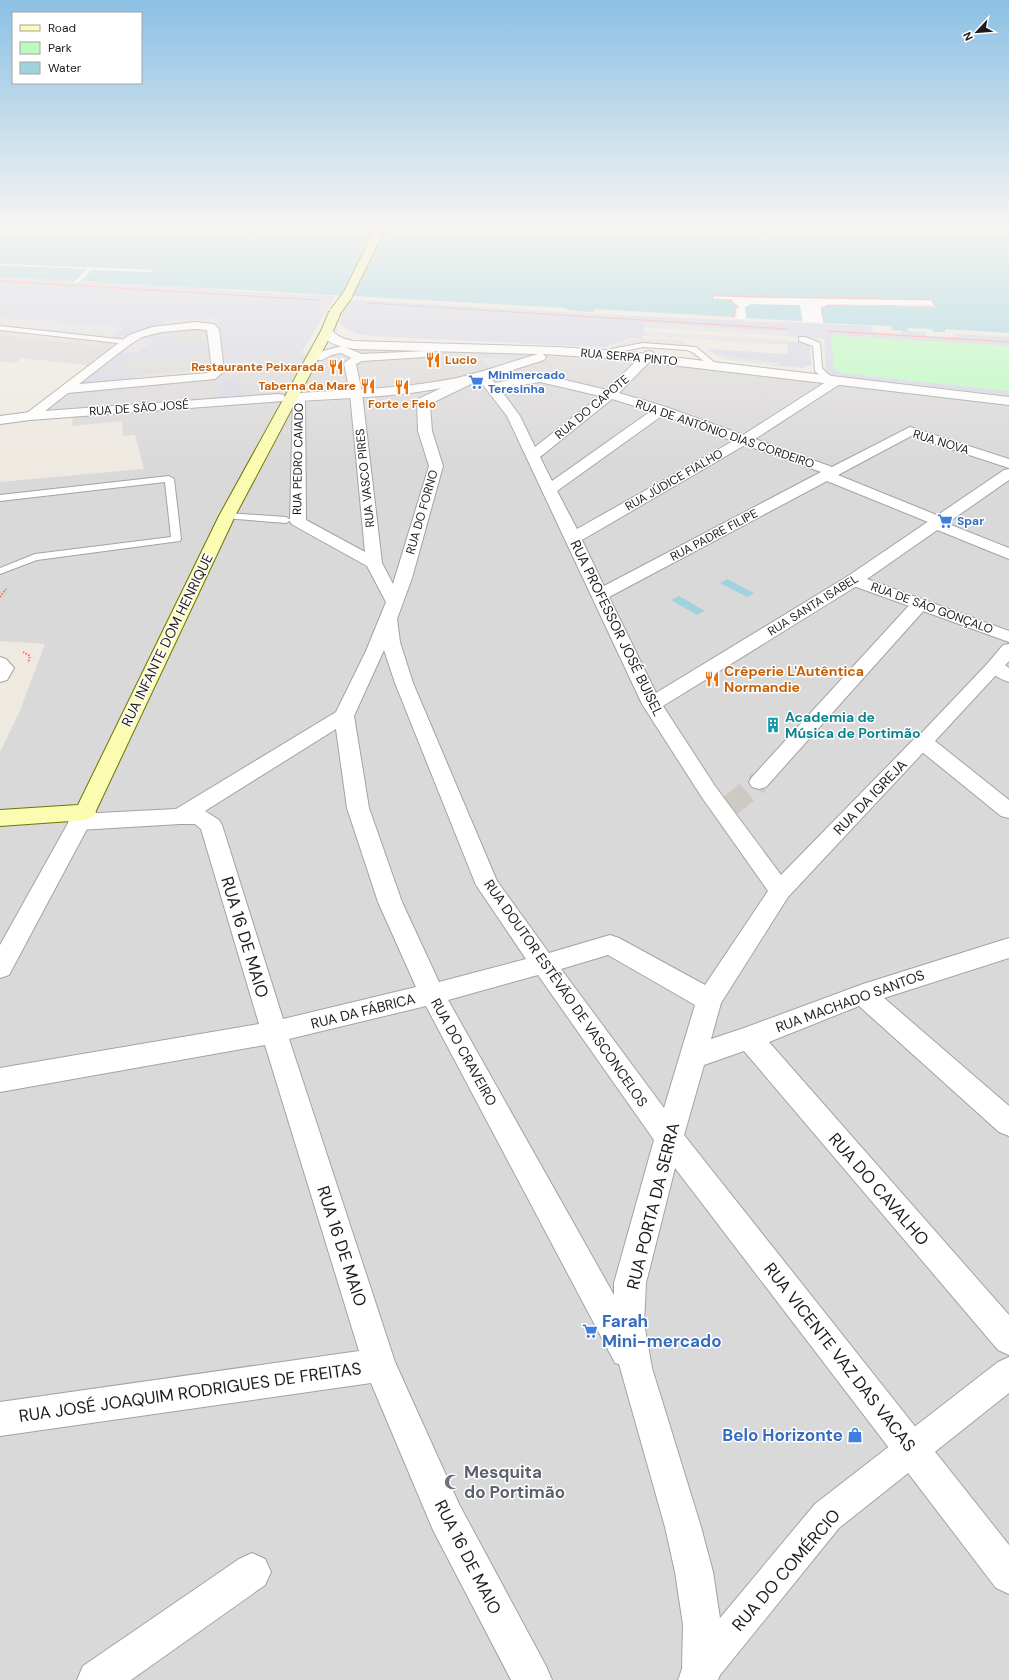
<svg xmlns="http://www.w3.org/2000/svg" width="1009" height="1680" font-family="'DM Sans',sans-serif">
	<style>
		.residential { fill: #dad9d9 }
		.park { fill: #bbfbbd }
		.parking { fill: #e0e0e0 }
		.plaza { fill: #d6d6e4 }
		.water { fill: #a0d3de }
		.pier { fill: #fff }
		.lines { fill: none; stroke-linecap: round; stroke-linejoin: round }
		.minor-tunnel { stroke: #cecac3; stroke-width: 22; stroke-dasharray: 22 11; stroke-linecap: butt }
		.service-casing { stroke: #a3a3a3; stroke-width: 2 }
		.pedestrian-casing { stroke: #a3a3a3; stroke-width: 2 }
		.minor-casing { stroke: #a3a3a3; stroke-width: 2 }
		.tertiary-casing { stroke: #a3a3a3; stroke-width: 2 }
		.secondary-casing { stroke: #6e7501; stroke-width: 2 }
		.path-far1 { stroke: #fe6b62; stroke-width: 1; stroke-dasharray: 1 1; stroke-linecap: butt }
		.path { stroke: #fe6b62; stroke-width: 2; stroke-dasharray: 1.5 1.5; stroke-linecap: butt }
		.service { fill: #fff; fill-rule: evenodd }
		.pedestrian { fill: #fff; fill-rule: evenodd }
		.minor { fill: #fff; fill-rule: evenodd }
		.tertiary { fill: #fff; fill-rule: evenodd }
		.secondary { fill: #fbfbb2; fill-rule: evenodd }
		.secondary-bridge-casing { stroke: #6e7501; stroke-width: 12; stroke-linecap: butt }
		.secondary-bridge { stroke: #fbfbb2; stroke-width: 10 }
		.labels { text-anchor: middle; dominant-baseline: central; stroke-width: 3; stroke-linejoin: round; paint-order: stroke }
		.far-street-label { font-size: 12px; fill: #1c1c1c; stroke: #fff }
		.far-food-label { font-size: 12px; font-weight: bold; fill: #c56008; stroke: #fff; text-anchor: end }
		.far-shop-label { font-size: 12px; font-weight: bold; fill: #366cbe; stroke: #fff; text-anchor: start }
		.street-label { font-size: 14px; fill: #1c1c1c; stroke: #fff }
		.food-label { font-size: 14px; font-weight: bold; fill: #c56008; stroke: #fff; text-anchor: start }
		.culture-label { font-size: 14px; font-weight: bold; fill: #0d838f; stroke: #fff; text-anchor: start }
		.near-street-label { font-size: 17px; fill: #1c1c1c; stroke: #fff }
		.near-shop-label { font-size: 17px; font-weight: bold; fill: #366cbe; stroke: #fff; text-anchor: start }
		.near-worship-label { font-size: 17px; font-weight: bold; fill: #5b616d; stroke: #fff; text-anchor: start }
	</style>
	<rect width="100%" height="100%" fill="#eee9e1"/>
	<polygon class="residential" points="0,277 218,288 219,323 211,326 217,361 318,352 338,344 361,340 593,350 731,364 1009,401 1009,1680 0,1680 0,752 19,713 45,644 0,641 0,482 144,469 135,435 123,436 122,421 72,426 73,413 30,416 86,373 86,365 22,358 15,363 0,361"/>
	<polygon class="park" points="831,335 1009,346 1009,391 841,373 834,369"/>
	<g class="parking">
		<polygon points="0,317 125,327 98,346 0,335"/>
		<polygon points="218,317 219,323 210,326 161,326 165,321"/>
		<polygon points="646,323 787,332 787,336 645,328"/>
		<polygon points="644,331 787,340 788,345 642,336"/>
		<polygon points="133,338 156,340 137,353 116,351"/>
		<polygon points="637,338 682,340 687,345 641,343 620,349 613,345"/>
		<polygon points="717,355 777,363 783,367 723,359"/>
		<polygon points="480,357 515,360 496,367 488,366"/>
		<polygon points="209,369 211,376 135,383 135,376"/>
	</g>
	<g class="plaza">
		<polygon points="0,280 335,296 301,354 217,361 216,352 123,361 123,376 135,376 135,383 65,389 116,351 137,353 155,340 133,338 171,329 172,347 214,344 210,326 219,323 218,317 165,321 161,326 143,329 120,337 113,336 124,327 0,317"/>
		<polygon points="347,299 608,315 872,326 874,330 870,332 902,334 901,331 925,332 927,336 955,337 954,334 1009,337 1009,346 831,335 834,369 841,373 1009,391 1009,396 831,375 826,371 824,339 788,336 787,332 646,323 642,338 630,338 606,347 597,347 371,336 356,333 346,329 340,324 341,317"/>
		<polygon points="787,341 802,342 810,346 811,365 803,368 781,366 777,363 717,355 708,349 788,354"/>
		<polygon points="477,353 524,356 515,360 480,357"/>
		<polygon points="236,379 242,398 220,398 219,380"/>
	</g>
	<g class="water">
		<polygon points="0,227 1009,227 1009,333 945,329 945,332 934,332 932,329 907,328 908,331 893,330 891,326 824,323 821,308 828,305 935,306 931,300 713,297 713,299 732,300 732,302 739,307 736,308 734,317 595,309 593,312 567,310 567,308 80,281 92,270 150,272 152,270 0,264"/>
		<polygon points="0,265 88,269 76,281 0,277"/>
		<polygon points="750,304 800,305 802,321 745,318 745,307"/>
		<polygon points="727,579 754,593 747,597 720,583"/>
		<polygon points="679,596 705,611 697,615 671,600"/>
	</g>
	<g class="pier">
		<polygon points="0,264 153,270 151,272 92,269 77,283 73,283 87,269 0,265"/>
		<polygon points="713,296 758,298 931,300 936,307 828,305 821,308 824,323 803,322 800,305 751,304 745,307 746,319 737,319 736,308 739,306 732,302 732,300 713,299"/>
	</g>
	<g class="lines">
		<polyline class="minor-tunnel" points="730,806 759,782"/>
		<g class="service-casing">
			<g id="service">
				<polygon points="0,326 127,340 131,342 127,344 0,330"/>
				<path d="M799,337H805L820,343L822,368L829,375L839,379V383C829,384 822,377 815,371L813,346L799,341Z"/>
				<path d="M643,343L696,347L714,362L713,364C703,365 697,352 687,350L643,347L614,353L610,351L611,349Z"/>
				<polygon points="169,476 174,479 181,539 180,541 37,560 0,574 0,568 35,554 171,537 165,482 0,501 0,495"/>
				<polygon points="227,513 286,517 291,520 286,523 224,518 222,516 224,514"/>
			</g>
		</g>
		<g class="pedestrian-casing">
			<g id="pedestrian">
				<polygon points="342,346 362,354 425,351 429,352 431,354 429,356 425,357 362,361 356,364 362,393 360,396 352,396 350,393 344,363 351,358 341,353 331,355 322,360 314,360 312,358 323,351"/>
				<polygon points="1009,1357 1009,1393 839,1528 716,1680 690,1680 684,1667 690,1654 815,1504 998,1362"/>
			</g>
		</g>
		<g class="minor-casing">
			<g id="minor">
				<path d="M195,322L214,324L219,329L224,371L215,379L68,393L35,419H25L23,416L129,335L152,327ZM195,329L207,330L212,370L208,373L79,384L128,346L142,337L162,332Z"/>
				<path d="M649,351L653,352L655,355L653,358L619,393L666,407L743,435L832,378H840L842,381L840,384L755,439L832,467L910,427L1009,459V468L911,436L838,475L944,518L947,521L946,523L1009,548V559L930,527L927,524L928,522L827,481L609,597L656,693L848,576L854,575L860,576L862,580L860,584L663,706L715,786L781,875L916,737L923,735L930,737L933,742L788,897L721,1003L711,1039L744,1028L863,984L1009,938V958L884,998L1009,1106V1136L999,1132L859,1006L769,1042L1009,1315V1355L998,1350L744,1051L704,1065L684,1135L1009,1545V1594L996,1588L675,1168L646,1283L644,1323L652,1368L701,1527L713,1572L721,1625L722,1669L718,1680H678L682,1669L683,1625L675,1572L665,1527L619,1364L615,1363L426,1006L289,1039L395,1362L459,1504L546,1666L552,1680H511L433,1530L371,1383L0,1436V1402L359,1351L265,1045L0,1092V1068L259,1024L201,829L195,824H180L79,830L71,827L68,822L71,817L79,814L176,809L336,712L366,651L386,602L367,566L293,525L290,522L293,397L294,394H304L305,397L306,520L365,552L350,393L351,390H361L362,393L382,563L393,584L429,466L418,431L417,402L418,399L467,376H475L477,379L475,382L430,404L432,431L443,466L412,578L397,619L400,642L413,683L497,881L549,953L610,935L619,938L705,985L768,891L701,796L642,704L507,416L476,376L478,373H486L495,383L540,374L607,390L645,352ZM540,382L600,396L535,447L520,416L500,389ZM612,399L651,411L552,481L540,457ZM663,415L733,441L577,529L557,491ZM745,445L821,472L604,586L582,540ZM384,650L395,683L476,885L526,959L439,982L402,902L369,808L354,716ZM336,729L347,808L378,902L416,987L283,1019L222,825L219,820L205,811ZM608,955L695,1005L664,1108L561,969ZM538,975L654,1140L614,1283V1295L448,1000Z"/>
				<polygon points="920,599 926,600 929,604 926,608 766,787 759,789 752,787 749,782 752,777 914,600"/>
				<polygon points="0,657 6,659 14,668 7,680 0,682"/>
				<path d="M995,661L1002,663L1009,668V682C1000,679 991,674 986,667L988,663Z"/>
				<polygon points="252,1553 265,1559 271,1572 265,1585 131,1680 77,1680 83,1666 239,1559"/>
			</g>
		</g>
		<g class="tertiary-casing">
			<g id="tertiary">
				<path d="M327,328L331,329C337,337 344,339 354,341L557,347L621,351L1009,397V405L621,359L543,354L546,357L544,360C510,371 477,382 442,388C395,397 346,398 299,401L294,400L293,397L294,394L299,393C346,390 394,389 440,381C474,376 505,363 538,354L354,349C342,346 325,345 321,331L323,329Z"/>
				<polygon points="279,394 284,395 285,398 284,401 30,420 0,424 0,416 30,412"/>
				<polygon points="1009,469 1009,480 867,579 1009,631 1009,642 848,584 846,580 848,576 1004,470"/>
				<polygon points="1009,644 1009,661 935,741 1009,800 1009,818 1001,816 916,747 913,742 988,663 1003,645"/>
				<polygon points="85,804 93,807 96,812 9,975 0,978 0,945 77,807"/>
			</g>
		</g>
		<g class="secondary-casing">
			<g id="secondary">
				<polygon points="376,227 386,227 352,296 351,298 343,298 342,296"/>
				<polygon points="335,309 341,312 333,331 235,516 93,817 85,820 0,826 0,810 78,805 219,516 321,331 329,312"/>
			</g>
		</g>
		<g class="path-far1">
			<polyline points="0,281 318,300"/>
			<polyline points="367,303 787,329"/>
			<polyline points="734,317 736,308 739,307 732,302 732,300 713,299 713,296 931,300 936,306 828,305 821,308 824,323"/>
			<polyline points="828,331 1009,342"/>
		</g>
		<g class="path">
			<polyline points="0,597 6,589"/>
			<polyline points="23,652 30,656 28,663"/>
		</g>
		<use href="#service" class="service"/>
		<use href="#pedestrian" class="pedestrian"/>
		<use href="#minor" class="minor"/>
		<use href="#tertiary" class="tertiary"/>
		<use href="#secondary" class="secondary"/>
		<g class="secondary-bridge-casing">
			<polyline id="secondary-bridge" points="335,312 347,296"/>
		</g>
		<use href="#secondary-bridge" class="secondary-bridge"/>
	</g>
	<linearGradient id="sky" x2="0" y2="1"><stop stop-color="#8bc0e4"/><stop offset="0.49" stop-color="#f7f5f2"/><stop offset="1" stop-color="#f7f5f2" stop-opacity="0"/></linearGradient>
	<rect width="1009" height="462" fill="url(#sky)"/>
	<defs>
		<g id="restaurant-bare" transform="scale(1.2)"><path d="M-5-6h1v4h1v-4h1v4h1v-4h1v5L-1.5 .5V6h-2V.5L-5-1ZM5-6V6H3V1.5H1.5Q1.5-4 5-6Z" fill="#e8710a" stroke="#fff" stroke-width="2.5" paint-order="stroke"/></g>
		<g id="supermarket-bare" transform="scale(1.2)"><path d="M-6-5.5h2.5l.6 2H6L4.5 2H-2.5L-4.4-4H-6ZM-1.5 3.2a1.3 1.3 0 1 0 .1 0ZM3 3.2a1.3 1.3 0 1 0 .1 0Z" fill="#3f7fe0" stroke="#fff" stroke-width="2.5" paint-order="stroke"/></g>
		<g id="building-bare" transform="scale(1.2)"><path d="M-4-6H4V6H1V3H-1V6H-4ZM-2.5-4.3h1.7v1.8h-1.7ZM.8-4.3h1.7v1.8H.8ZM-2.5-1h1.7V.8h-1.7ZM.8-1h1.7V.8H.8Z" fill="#0f9aa8" stroke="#fff" stroke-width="2.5" paint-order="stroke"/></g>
		<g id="shop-bare" transform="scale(1.2)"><path d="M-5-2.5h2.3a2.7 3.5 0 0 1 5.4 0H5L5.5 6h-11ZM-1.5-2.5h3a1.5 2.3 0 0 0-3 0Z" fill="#3f7fe0" stroke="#fff" stroke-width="2.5" paint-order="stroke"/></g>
		<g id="mosque-bare" transform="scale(1.2)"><path d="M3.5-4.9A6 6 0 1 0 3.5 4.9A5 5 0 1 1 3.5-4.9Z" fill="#6b7280" stroke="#fff" stroke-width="2.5" paint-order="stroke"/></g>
	</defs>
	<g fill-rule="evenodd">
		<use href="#restaurant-bare" x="433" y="360"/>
		<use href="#restaurant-bare" x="336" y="367"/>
		<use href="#supermarket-bare" x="476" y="382"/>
		<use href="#restaurant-bare" x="368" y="386"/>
		<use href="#restaurant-bare" x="402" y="387"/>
		<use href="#supermarket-bare" x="945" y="521"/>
		<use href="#restaurant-bare" x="712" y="679"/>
		<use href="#building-bare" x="773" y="725"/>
		<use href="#supermarket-bare" x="590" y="1331"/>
		<use href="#shop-bare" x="855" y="1435"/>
		<use href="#mosque-bare" x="452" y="1482"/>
	</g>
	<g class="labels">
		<g class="far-street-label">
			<text transform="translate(629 357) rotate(5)">RUA SERPA PINTO</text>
			<text transform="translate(592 407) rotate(-40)">RUA DO CAPOTE</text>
			<text transform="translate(139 408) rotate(-4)">RUA DE SÃO JOSÉ</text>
			<text transform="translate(725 434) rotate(19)">RUA DE ANTÓNIO DIAS CORDEIRO</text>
			<text transform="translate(941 442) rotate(17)">RUA NOVA</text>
			<text transform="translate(298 459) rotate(-89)">RUA PEDRO CAIADO</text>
			<text transform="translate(365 478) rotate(-96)">RUA VASCO PIRES</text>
			<text transform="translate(674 480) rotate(-30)">RUA JÚDICE FIALHO</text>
			<text transform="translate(422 512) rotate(-74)">RUA DO FORNO</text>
			<text transform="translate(714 535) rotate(-28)">RUA PADRE FILIPE</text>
			<text transform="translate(813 605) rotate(-32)">RUA SANTA ISABEL</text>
			<text transform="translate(932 608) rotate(20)">RUA DE SÃO GONÇALO</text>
		</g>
		<g class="far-food-label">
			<text x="445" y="360" text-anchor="start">Lucio</text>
			<text x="324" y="367">Restaurante Peixarada</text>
			<text x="356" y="386">Taberna da Mare</text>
			<text x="402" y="404" text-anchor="middle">Forte e Feio</text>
		</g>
		<g class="far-shop-label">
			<text x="488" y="375">Minimercado<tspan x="488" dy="14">Teresinha</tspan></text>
			<text x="957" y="521">Spar</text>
		</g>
		<g class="street-label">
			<text transform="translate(617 628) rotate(64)">RUA PROFESSOR JOSÉ BUISEL</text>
			<text transform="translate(167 640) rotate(-64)">RUA INFANTE DOM HENRIQUE</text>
			<text transform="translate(870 797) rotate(-46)">RUA DA IGREJA</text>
			<text transform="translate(566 993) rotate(55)">RUA DOUTOR ESTÊVÃO DE VASCONCELOS</text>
			<text transform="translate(850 1001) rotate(-20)">RUA MACHADO SANTOS</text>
			<text transform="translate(363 1011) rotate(-14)">RUA DA FÁBRICA</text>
			<text transform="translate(464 1052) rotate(61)">RUA DO CRAVEIRO</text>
		</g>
		<g class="food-label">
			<text x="724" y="671">Crêperie L'Autêntica<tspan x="724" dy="16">Normandie</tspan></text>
		</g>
		<g class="culture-label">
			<text x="785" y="717">Academia de<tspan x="785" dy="16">Música de Portimão</tspan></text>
		</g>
		<g class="near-street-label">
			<text transform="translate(245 937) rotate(73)">RUA 16 DE MAIO</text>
			<text transform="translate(879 1189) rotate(49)">RUA DO CAVALHO</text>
			<text transform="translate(653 1206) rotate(-76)">RUA PORTA DA SERRA</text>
			<text transform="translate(342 1246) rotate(72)">RUA 16 DE MAIO</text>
			<text transform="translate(840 1357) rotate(52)">RUA VICENTE VAZ DAS VACAS</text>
			<text transform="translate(190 1392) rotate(-8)">RUA JOSÉ JOAQUIM RODRIGUES DE FREITAS</text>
			<text transform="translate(468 1557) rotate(63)">RUA 16 DE MAIO</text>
			<text transform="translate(786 1570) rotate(-49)">RUA DO COMÉRCIO</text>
		</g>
		<g class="near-shop-label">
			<text x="602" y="1321">Farah<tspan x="602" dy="20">Mini-mercado</tspan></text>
			<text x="843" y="1435" text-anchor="end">Belo Horizonte</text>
		</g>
		<g class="near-worship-label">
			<text x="464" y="1472">Mesquita<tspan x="464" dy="20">do Portimão</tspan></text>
		</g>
	</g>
	<rect x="12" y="12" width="130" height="72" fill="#ffffff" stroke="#a4a4a4"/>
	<rect x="20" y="25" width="20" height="6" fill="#fbfbb2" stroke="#a4a4a4"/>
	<text x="48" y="32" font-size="12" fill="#1c1c1c">Road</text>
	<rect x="20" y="42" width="20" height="12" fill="#bbfbbd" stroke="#a4a4a4"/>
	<text x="48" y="52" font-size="12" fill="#1c1c1c">Park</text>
	<rect x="20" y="62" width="20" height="12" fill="#a0d3de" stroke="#a4a4a4"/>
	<text x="48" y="72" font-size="12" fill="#1c1c1c">Water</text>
	<g transform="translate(977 32) rotate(244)" stroke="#ffffff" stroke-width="3" paint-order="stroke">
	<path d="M0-3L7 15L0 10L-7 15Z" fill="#1c1c1c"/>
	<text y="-6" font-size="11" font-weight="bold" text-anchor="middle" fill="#1c1c1c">N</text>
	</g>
</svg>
